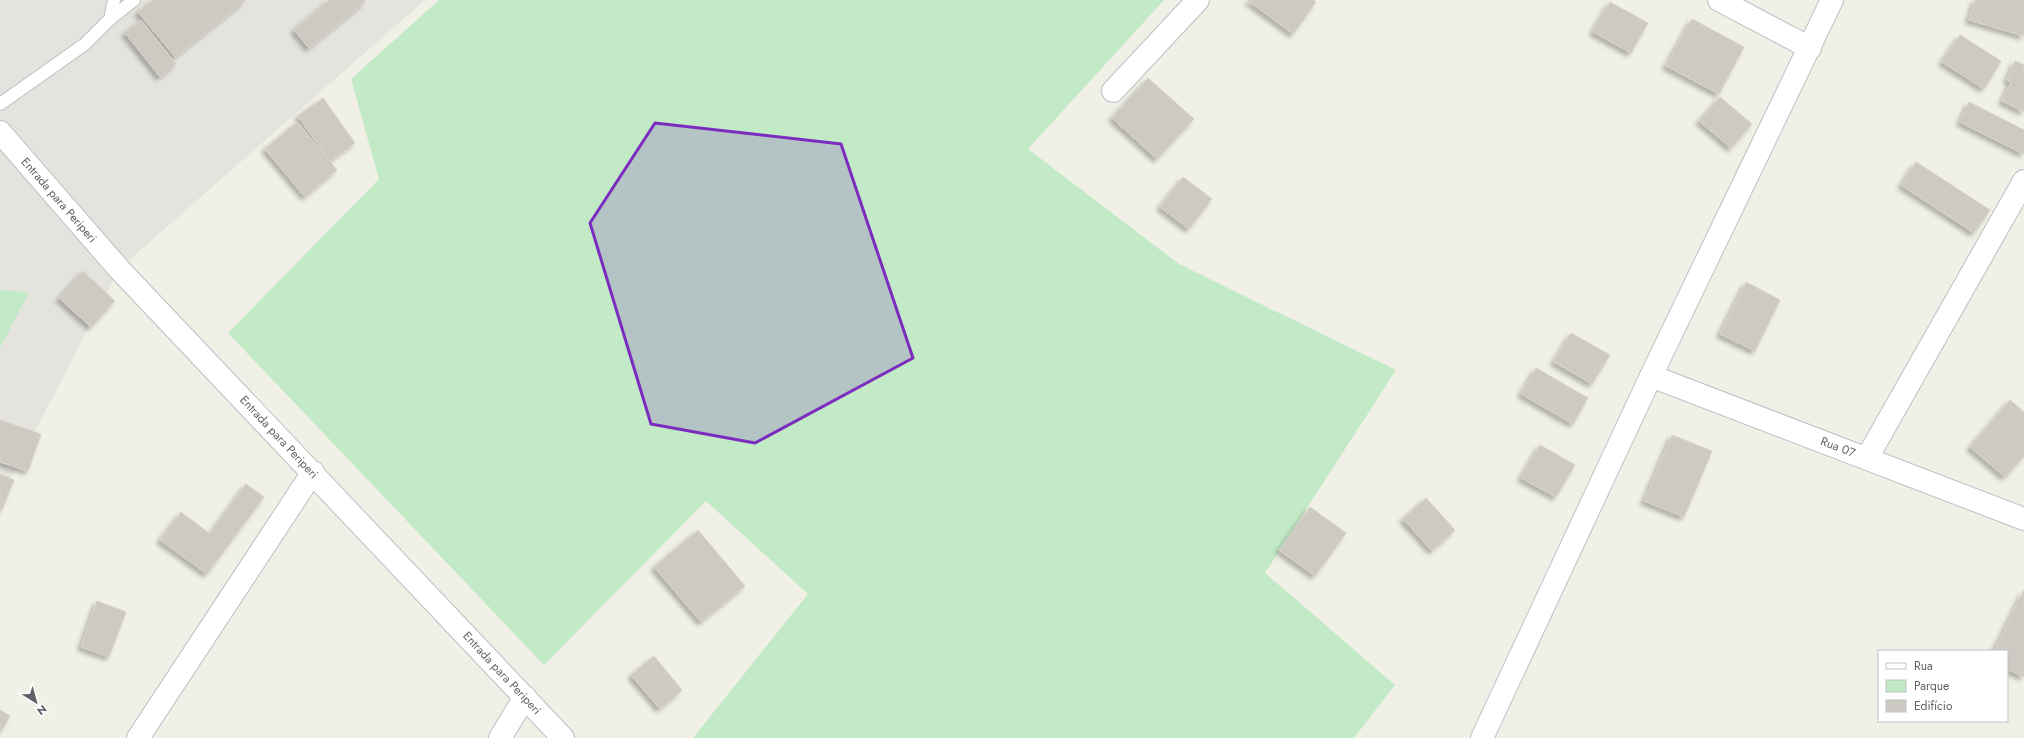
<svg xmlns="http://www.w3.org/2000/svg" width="2024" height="738" font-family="Jost,sans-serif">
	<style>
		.industrial { fill: #e5e3de }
		.green { fill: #c2eac6 }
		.building { fill: #cccac3; stroke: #d6d2c4; filter: url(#shadow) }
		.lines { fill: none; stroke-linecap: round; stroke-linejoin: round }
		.service-casing { stroke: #bebfc6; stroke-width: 14 }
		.minor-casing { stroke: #bebfc6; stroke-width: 24 }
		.secondary-casing { stroke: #bcbec5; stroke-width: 24 }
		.service { stroke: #fff; stroke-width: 12 }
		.minor { stroke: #fff; stroke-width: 22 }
		.secondary { stroke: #fff; stroke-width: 22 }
		.marked { fill: #7b2cbf; fill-opacity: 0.2; stroke: #7b2cbf; stroke-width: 3; stroke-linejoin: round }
		.labels { text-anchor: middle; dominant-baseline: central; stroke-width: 3.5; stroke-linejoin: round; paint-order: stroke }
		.street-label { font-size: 12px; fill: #5e6168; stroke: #fff }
	</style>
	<defs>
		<filter id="shadow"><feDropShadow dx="-3.5" dy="3.5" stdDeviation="2" flood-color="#0004"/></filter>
	</defs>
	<rect width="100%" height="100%" fill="#f1f0e6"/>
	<polygon class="industrial" points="0,0 425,0 119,269 0,499"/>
	<g class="green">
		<polygon points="439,0 1164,0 1028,149 1179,264 1396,370 1265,573 1395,685 1354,738 693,738 808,594 706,501 544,665 228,333 379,179 351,79"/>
		<polygon points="0,290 29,292 0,348"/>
	</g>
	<g class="building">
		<polygon points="153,0 246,0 175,57 138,12"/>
		<polygon points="329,0 364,0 365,2 309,48 294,30"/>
		<polygon points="1247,0 1314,0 1316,2 1293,34"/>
		<polygon points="1975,0 2024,0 2024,36 1969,20"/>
		<polygon points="1610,2 1648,23 1631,53 1593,32"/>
		<polygon points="1692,19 1744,47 1719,94 1666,66"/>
		<polygon points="141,20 176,64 160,77 125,33"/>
		<polygon points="1960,35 2001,61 1984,89 1942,62"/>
		<polygon points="2015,61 2024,65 2024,112 2002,101 2011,82 2007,80"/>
		<polygon points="1148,78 1194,119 1157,159 1112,118"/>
		<polygon points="1720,97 1752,124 1731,148 1699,121"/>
		<polygon points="323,98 355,143 330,161 298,116"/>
		<polygon points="1969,102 2024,130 2024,154 1960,122"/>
		<polygon points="297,122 337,170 305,197 265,149"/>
		<polygon points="1916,162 1990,210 1974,233 1901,185"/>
		<polygon points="1183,177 1212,199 1189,229 1160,207"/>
		<polygon points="83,271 115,301 91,327 59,298"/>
		<polygon points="1746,282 1780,300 1755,351 1720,334"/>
		<polygon points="1571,333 1610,355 1592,384 1554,362"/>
		<polygon points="1536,368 1588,398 1573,424 1521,394"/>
		<polygon points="2010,400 2024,412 2024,456 2005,477 1970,447"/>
		<polygon points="0,420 41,434 28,471 0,462"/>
		<polygon points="1672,435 1712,451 1684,517 1644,501"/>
		<polygon points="1540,445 1575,465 1556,497 1521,478"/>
		<polygon points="0,474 14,480 2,510 0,510"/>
		<polygon points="246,484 264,497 207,574 160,540 181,512 210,534"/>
		<polygon points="1426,498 1455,530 1432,551 1403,519"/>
		<polygon points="1310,507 1346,533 1315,576 1279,550"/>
		<polygon points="698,530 745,586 701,622 654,567"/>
		<polygon points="2024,590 2024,677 2007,669 2007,651 1994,651"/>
		<polygon points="97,601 126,612 109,657 81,647"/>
		<polygon points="654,656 682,690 660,709 631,675"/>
		<polygon points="0,710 10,716 0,733"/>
	</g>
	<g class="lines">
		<g class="service-casing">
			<g id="service">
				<polyline points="110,19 134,0"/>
				<polyline points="0,104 85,44 110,19 114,0"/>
			</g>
		</g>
		<g class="minor-casing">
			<g id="minor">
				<polyline points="1719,0 1810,48"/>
				<polyline points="1113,91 1198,0"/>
				<polyline points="1651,376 2024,519"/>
				<polyline points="1867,458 2024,181"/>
				<polyline points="138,738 313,472"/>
				<polyline points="500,738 525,697"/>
				<polyline points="1482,738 1651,376 1832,0"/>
			</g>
		</g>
		<g class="secondary-casing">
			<polyline id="secondary" points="0,132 119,269 563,738"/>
		</g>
		<use href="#service" class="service"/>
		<use href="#minor" class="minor"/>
		<use href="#secondary" class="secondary"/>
	</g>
	<path class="marked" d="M655,123L841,144L913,358L755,443L651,424L590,223Z"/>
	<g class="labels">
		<g class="street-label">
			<text transform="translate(59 200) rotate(49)">Entrada para Periperi</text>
			<text transform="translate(279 437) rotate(47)">Entrada para Periperi</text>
			<text transform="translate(1838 447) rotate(21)">Rua 07</text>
			<text transform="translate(502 673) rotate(47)">Entrada para Periperi</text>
		</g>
	</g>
	<rect x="1878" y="650" width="130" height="72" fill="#ffffff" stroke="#bfc0c3"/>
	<rect x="1886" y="663" width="20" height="6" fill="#ffffff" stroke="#bfc0c3"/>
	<text x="1914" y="670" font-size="12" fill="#5e6168">Rua</text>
	<rect x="1886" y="680" width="20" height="12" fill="#c2eac6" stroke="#bfc0c3"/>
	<text x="1914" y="690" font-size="12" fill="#5e6168">Parque</text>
	<rect x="1886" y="700" width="20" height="12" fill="#cccac3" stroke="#bfc0c3"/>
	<text x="1914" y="710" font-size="12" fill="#5e6168">Edifício</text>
	<g transform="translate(36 702) rotate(143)" stroke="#ffffff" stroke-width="3" paint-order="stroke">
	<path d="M0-3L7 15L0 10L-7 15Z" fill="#5e6168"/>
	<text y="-6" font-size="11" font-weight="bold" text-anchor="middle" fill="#5e6168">N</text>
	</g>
</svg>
